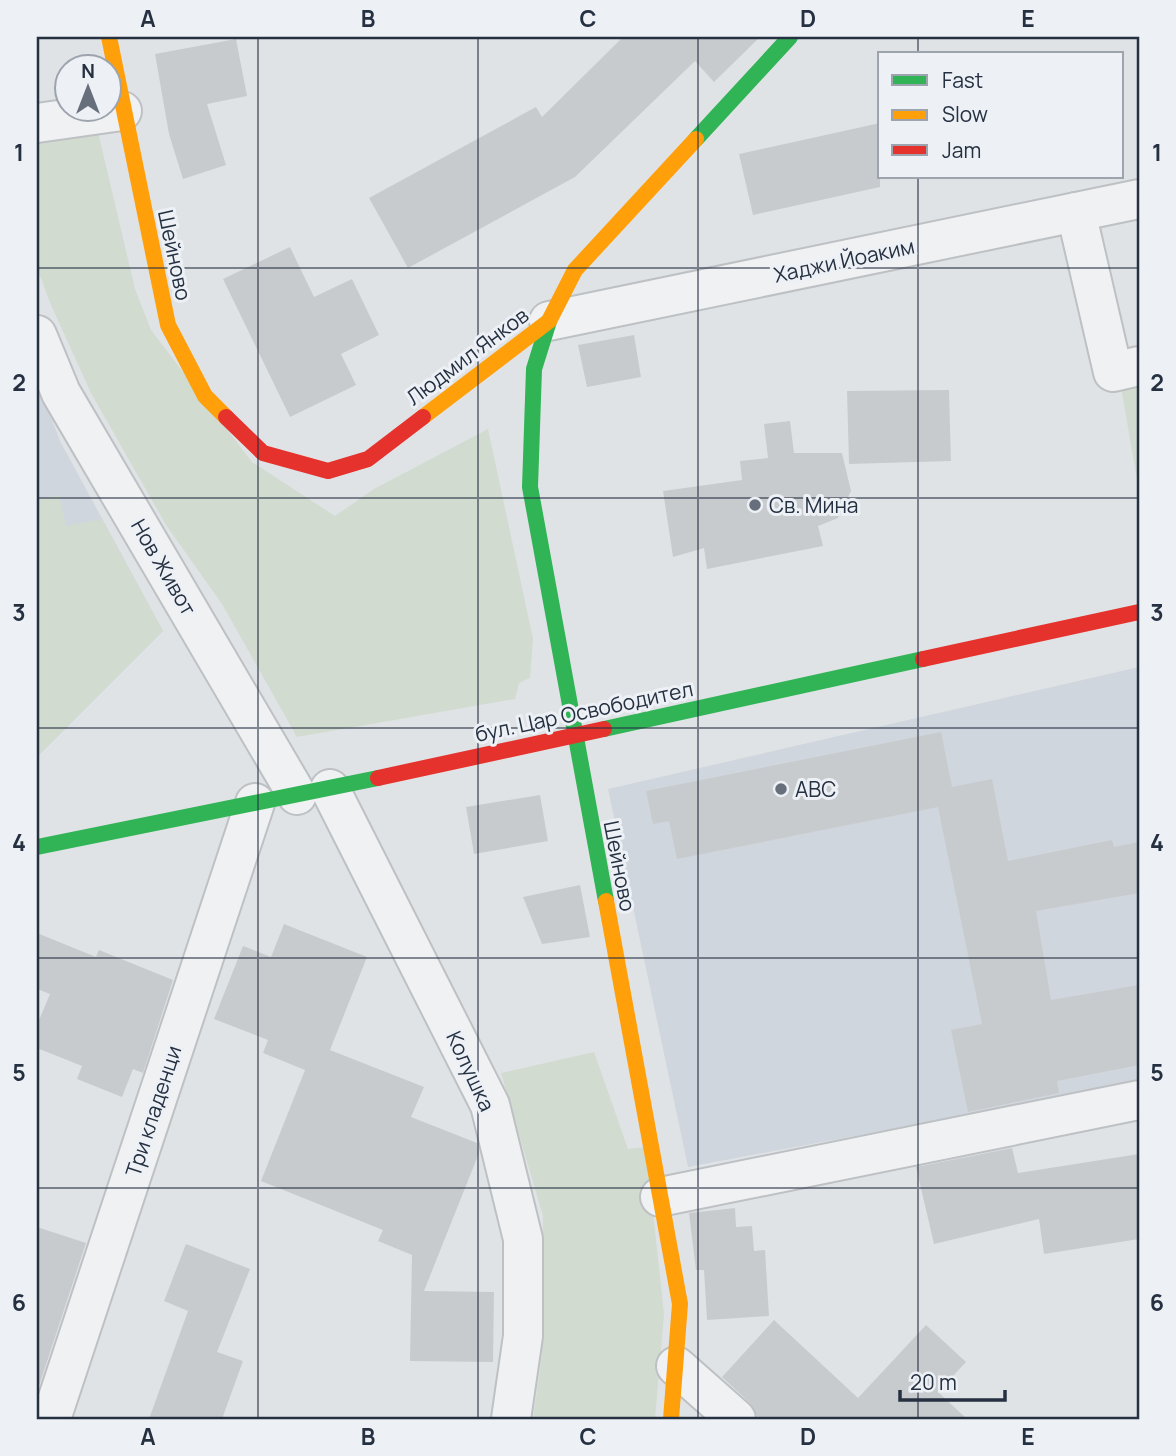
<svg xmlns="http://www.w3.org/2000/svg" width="1176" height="1456" font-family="Manrope,sans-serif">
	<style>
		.built { fill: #d0d6dd }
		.green { fill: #d1dbd0 }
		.building { fill: #c8cbce }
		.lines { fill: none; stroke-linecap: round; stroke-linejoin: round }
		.street-casing { stroke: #bec1c4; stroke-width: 42 }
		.street { stroke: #f0f1f3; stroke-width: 38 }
		.fast { stroke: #30b455; stroke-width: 16 }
		.slow { stroke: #ff9f0a; stroke-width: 16 }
		.jam { stroke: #e5322d; stroke-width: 16 }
		.grid { fill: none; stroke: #253041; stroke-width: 2; stroke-opacity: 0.55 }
		.poi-dot { fill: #666f7b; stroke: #edf1f6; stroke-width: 2.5 }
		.labels { text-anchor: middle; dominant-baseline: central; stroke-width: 6; stroke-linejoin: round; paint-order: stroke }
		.street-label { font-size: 21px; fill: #253041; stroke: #edf1f6 }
		.poi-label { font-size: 21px; fill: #253041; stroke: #edf1f6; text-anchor: start }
		.neatline { fill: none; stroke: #253041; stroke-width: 2.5 }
		.grid-label { font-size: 23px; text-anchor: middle; font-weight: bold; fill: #253041 }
	</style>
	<rect width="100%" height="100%" fill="#e0e3e6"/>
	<g class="built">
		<polygon points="37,380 60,441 163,631 37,757"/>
		<polygon points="1139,667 1139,1083 688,1167 608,789"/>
	</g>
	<g class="green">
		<polygon points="98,132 135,289 151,330 252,462 335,516 374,489 488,429 533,639 530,678 519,683 515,699 297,737 222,604 166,525 91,393 51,305 37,268 37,142"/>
		<polygon points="1139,383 1139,491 1121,387"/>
		<polygon points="59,495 66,526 102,519 163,631 37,757 37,500"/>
		<polygon points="594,1052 628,1149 646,1147 664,1314 655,1419 533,1419 542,1354 543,1216 501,1073"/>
	</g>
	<g class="building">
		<polygon points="623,37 760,37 714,82 695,61 575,177 408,268 369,198 536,107 542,117"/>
		<polygon points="236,39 247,96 207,104 226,165 183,179 169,134 155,54"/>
		<polygon points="880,123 880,187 753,215 739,154"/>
		<polygon points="290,247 314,297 352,279 379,335 341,354 356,385 290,417 223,279"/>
		<polygon points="634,335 641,377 587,387 578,345"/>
		<polygon points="949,390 951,461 849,464 847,391"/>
		<polygon points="790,421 794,453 842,453 851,491 838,518 818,526 823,546 707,569 704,548 673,557 663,491 742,480 740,461 768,458 764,424"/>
		<polygon points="941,732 952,787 992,779 1008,861 1112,840 1114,847 1139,842 1139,893 1036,911 1051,1000 1139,985 1139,1065 1057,1081 1059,1093 968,1112 951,1030 982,1024 938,807 677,859 669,821 653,824 646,791"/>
		<polygon points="540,795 548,841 474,854 466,807"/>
		<polygon points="580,885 590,937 542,944 523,897"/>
		<polygon points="284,924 367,957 330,1050 424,1087 411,1117 477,1143 479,1153 424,1291 494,1292 493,1362 410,1361 412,1255 378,1241 383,1230 261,1181 305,1070 263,1053 268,1040 214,1019 243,946 271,957"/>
		<polygon points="37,933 96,957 99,950 173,980 143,1073 133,1069 122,1097 77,1079 82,1066 37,1048 37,1025 50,994 37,989"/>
		<polygon points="1012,1148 1018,1173 1139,1154 1139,1239 1044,1254 1039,1219 934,1244 916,1167"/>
		<polygon points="735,1208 736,1227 752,1226 754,1251 765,1250 769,1316 707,1320 704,1270 696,1270 689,1213"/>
		<polygon points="37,1227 86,1243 37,1392"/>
		<polygon points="186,1244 250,1269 217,1352 243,1361 222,1419 149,1419 188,1311 164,1301"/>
		<polygon points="774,1320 858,1398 926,1325 966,1362 938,1392 967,1419 759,1419 750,1403 722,1377"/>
	</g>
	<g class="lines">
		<g class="street-casing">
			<g id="street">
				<polyline points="37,123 122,111"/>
				<polyline points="1076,212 1113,372 1139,366"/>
				<polyline points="549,321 1139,199"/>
				<polyline points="37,335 61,393 297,795"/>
				<polyline points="330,789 490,1105 523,1239 523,1336 511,1419"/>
				<polyline points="660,1197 1139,1100"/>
				<polyline points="676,1366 736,1419"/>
				<polyline points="51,1419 255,803"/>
			</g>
		</g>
		<use href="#street" class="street"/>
		<g class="fast">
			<polyline points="696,139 790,37"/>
			<polyline points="549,321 534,369 530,487 606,901"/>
			<polyline points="604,729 923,659"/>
			<polyline points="37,847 378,778"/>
		</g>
		<g class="slow">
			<polyline points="109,37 168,325 205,396 226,417"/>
			<polyline points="423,417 549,321 575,270 696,139"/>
			<polyline points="606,901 680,1304 671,1419"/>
		</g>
		<g class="jam">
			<polyline points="226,417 263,453 328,471 368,459 423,417"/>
			<polyline points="923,659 1139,612"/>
			<polyline points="378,778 604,729"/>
		</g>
	</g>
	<path class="grid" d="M258,37V1419M478,37V1419M698,37V1419M918,37V54M918,177V1419M37,268H1139M37,498H1139M37,728H1139M37,958H1139M37,1188H1139"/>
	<g class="poi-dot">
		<circle cx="755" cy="505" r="7"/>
		<circle cx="781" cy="789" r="7"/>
	</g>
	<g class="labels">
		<g class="street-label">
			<text transform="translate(175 255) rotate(78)">Шейново</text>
			<text transform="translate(844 260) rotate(-12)">Хаджи Йоаким</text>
			<text transform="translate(467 356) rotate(-37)">Людмил Янков</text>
			<text transform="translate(164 567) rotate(60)">Нов Живот</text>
			<text transform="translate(584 711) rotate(-12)">бул. Цар Освободител</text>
			<text transform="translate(620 866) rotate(79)">Шейново</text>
			<text transform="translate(471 1071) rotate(65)">Колушка</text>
			<text transform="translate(153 1111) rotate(-72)">Три кладенци</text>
		</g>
		<g class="poi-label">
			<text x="769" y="505">Св. Мина</text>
			<text x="795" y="789">ABC</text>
		</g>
	</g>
	<rect width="1176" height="1456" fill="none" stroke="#edf1f6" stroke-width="77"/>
	<rect x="878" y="52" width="245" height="126" fill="#edf1f6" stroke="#9da4ae" stroke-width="2"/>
	<rect x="892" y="75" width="35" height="10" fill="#30b455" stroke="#9da4ae" stroke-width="2"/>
	<text x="942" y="88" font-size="21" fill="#253041">Fast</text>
	<rect x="892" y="110" width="35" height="10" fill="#ff9f0a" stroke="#9da4ae" stroke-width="2"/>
	<text x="942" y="122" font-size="21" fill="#253041">Slow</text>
	<rect x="892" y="145" width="35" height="10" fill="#e5322d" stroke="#9da4ae" stroke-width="2"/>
	<text x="942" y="158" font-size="21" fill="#253041">Jam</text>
	<g transform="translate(88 88)"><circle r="33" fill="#edf1f6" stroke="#9da4ae" stroke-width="2"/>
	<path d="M0-5L12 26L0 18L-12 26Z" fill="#666f7b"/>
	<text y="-10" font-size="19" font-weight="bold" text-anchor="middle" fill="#253041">N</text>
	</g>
	<path d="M900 1390v10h105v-10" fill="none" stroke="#253041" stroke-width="3.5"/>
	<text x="910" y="1390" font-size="21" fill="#253041" stroke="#edf1f6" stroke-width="5" paint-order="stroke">20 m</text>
	<rect x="38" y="38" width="1100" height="1380" class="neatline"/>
	<g class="grid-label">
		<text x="148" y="27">A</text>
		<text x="368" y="27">B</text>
		<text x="588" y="27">C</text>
		<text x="808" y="27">D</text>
		<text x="1028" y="27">E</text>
		<text x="19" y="161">1</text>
		<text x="1157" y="161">1</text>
		<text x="19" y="391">2</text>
		<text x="1157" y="391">2</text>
		<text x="19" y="621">3</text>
		<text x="1157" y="621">3</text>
		<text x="19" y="851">4</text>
		<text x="1157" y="851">4</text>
		<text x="19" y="1081">5</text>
		<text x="1157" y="1081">5</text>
		<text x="19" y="1311">6</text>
		<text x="1157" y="1311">6</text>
		<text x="148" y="1445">A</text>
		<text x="368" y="1445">B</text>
		<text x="588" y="1445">C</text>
		<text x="808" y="1445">D</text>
		<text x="1028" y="1445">E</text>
	</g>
</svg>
